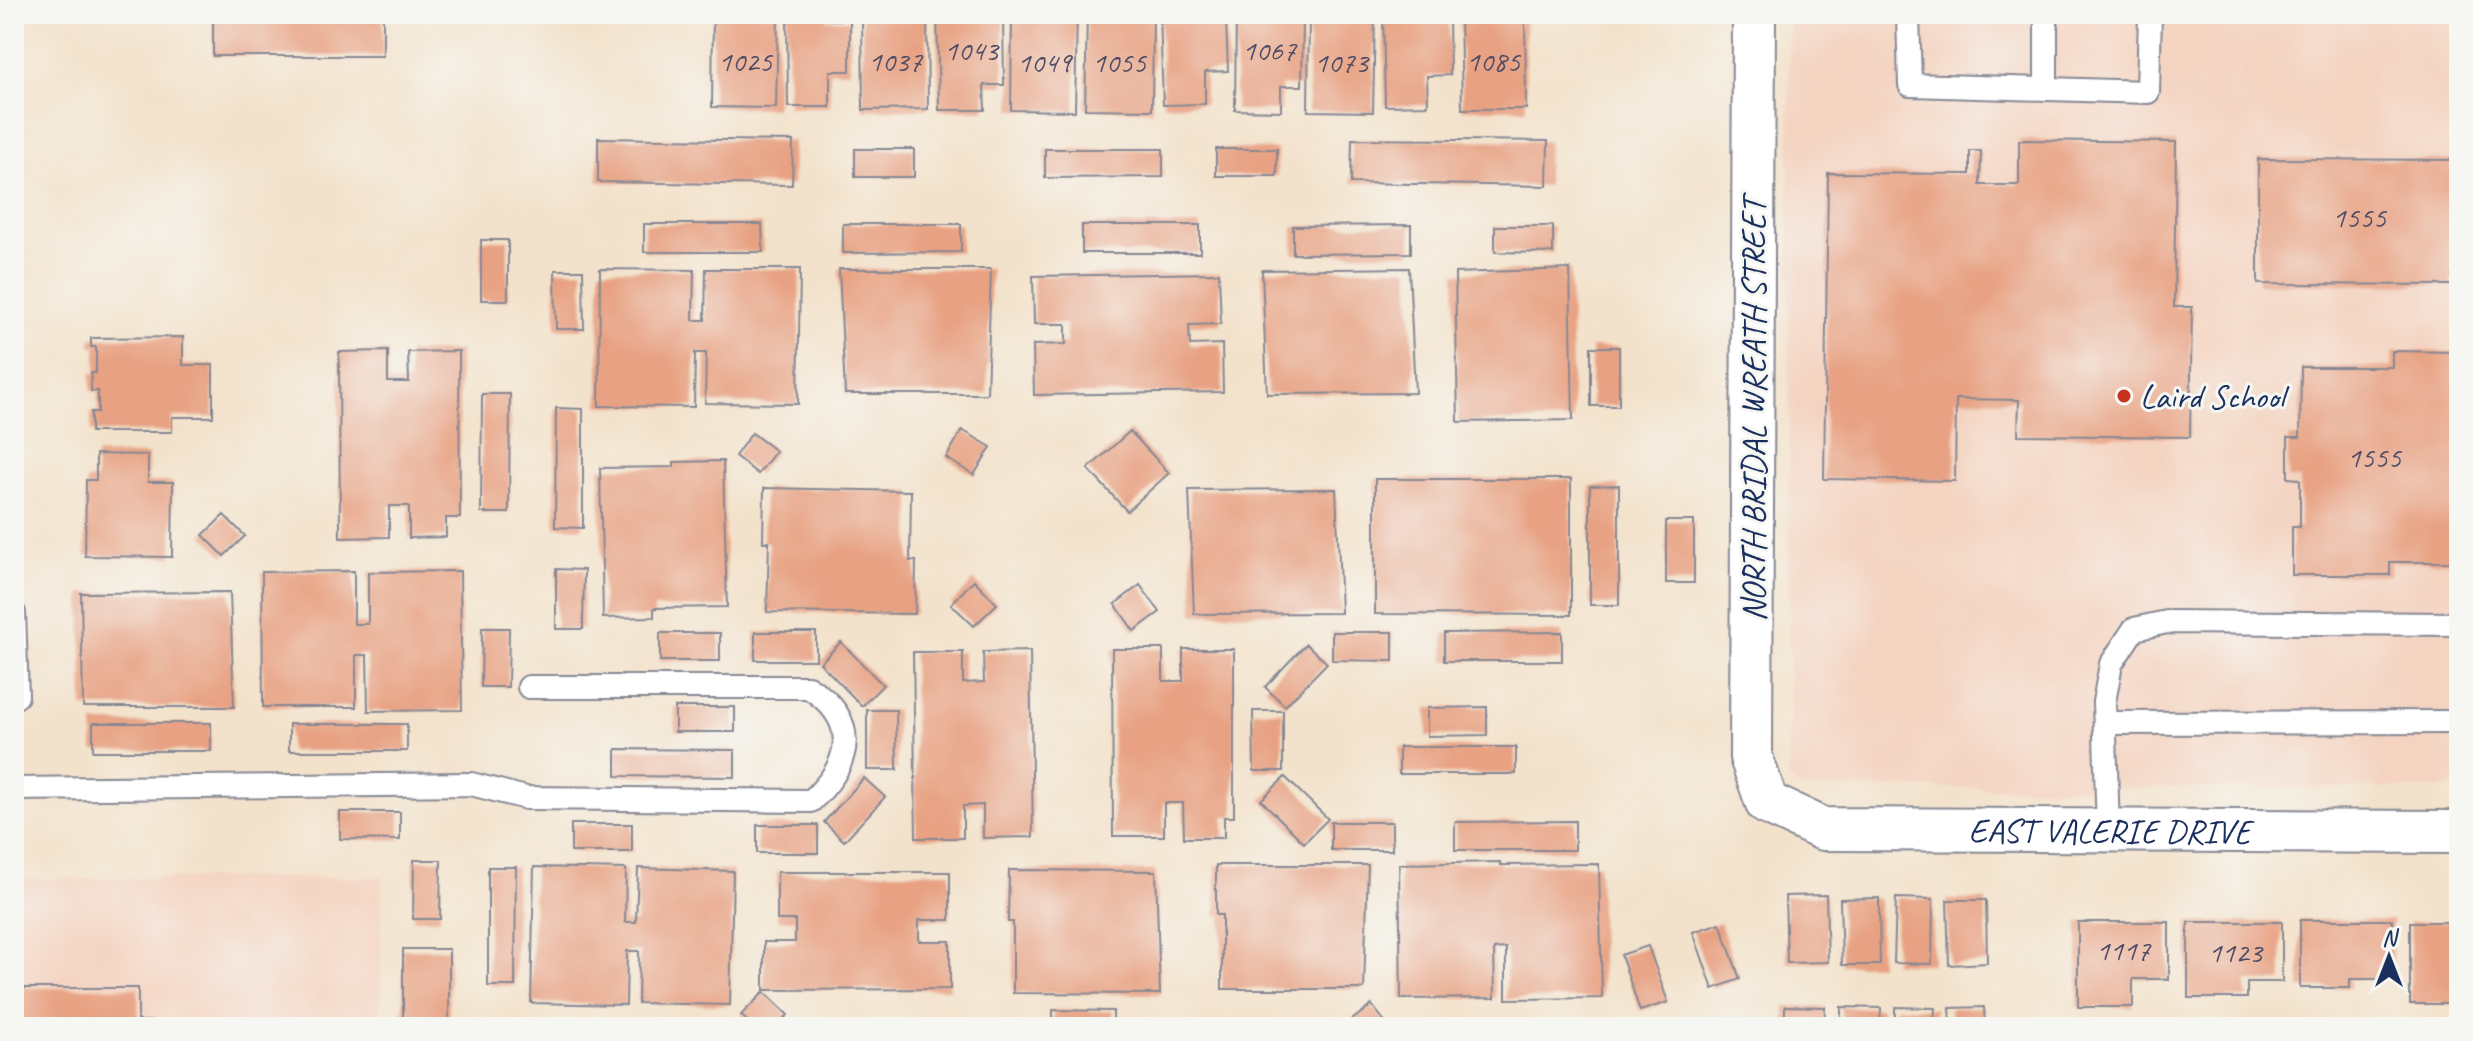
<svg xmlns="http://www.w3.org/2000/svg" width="2473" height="1041" font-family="Caveat,sans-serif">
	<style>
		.built { fill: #f4d3c0 }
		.building { fill: #e8a283 }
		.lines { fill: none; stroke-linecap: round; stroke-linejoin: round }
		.lane-casing { stroke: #878894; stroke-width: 26 }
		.street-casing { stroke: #878894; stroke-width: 46 }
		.lane { stroke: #fff; stroke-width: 22 }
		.street { stroke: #fff; stroke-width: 42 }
		.poi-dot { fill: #c8321e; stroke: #f6f6f2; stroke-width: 3 }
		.labels { text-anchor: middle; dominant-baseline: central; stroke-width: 6; stroke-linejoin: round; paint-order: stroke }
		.number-label { font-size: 30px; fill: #4e4c67 }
		.poi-label { font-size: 34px; fill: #1b2f5e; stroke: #f6f6f2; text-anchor: start }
		.street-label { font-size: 34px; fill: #1b2f5e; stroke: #f6f6f2 }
	</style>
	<rect width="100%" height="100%" fill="#f6f6f2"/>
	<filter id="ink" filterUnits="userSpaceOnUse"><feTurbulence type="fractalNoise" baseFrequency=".0125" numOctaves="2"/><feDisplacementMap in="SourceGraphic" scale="16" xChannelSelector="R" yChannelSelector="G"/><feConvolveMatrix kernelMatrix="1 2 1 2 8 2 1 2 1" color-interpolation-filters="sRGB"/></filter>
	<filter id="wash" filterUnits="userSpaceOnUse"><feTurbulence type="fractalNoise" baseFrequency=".006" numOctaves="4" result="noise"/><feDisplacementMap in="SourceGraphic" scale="32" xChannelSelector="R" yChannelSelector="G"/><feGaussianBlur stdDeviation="1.8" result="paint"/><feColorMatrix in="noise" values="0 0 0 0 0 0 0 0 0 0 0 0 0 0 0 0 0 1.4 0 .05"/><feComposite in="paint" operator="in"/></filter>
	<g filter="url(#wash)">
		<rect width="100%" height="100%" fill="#f3e2cb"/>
		<g class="built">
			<polygon points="1789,14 2459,14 2459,788 1800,788 1789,779"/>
			<polygon points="382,877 381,1027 14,1027 14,879"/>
		</g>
		<g id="blocks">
			<g class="building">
				<rect x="213" y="14" width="170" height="42"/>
				<polygon points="713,14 778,14 776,108 712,107"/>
				<polygon points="787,14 827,14 827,20 850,20 850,71 830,71 830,107 788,107"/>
				<polygon points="862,14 927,14 928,109 863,110"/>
				<polygon points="937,14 1003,14 1004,85 984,85 985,110 939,110"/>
				<polygon points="1012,14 1077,14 1075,111 1011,110"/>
				<polygon points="1087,14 1153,14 1152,110 1085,109"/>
				<polygon points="1160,14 1211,14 1211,20 1226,19 1228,71 1205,72 1205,104 1163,105"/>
				<polygon points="1236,14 1303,14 1302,86 1281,86 1281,111 1235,110"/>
				<polygon points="1309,14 1375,14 1373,112 1308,111"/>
				<polygon points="1383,14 1427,14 1427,21 1449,20 1450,75 1427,76 1428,105 1385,106"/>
				<polygon points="1460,14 1525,14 1526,109 1462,109"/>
				<polygon points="598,138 793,141 792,185 598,182"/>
				<polygon points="1352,139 1548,141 1547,186 1351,183"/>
				<polygon points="2019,140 2176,142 2174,307 2192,307 2190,437 2018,435 2019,400 1956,399 1955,481 1824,479 1828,173 1970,174 1970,151 1981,151 1980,185 2019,185"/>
				<rect x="855" y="149" width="59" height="28"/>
				<polygon points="1045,149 1163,149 1163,177 1045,178"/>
				<rect x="1216" y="149" width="61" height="27"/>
				<polygon points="2258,159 2459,160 2459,274 2452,274 2452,285 2258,284"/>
				<polygon points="644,224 762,224 763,252 644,252"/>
				<polygon points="843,224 961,224 961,252 843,253"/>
				<rect x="1082" y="225" width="118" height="28"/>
				<polygon points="1411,225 1411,253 1293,254 1293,226"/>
				<polygon points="1495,226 1553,226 1553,253 1495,252"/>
				<rect x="481" y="240" width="27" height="60"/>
				<polygon points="1409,268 1415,393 1267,394 1262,270"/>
				<polygon points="600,269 694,270 693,320 705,320 706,269 800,269 798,404 705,403 706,353 695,353 694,407 599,406"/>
				<polygon points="839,269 991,269 987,394 845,394"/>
				<polygon points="1570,269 1573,420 1458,422 1455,273"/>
				<polygon points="555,270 583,270 584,329 556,329"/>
				<polygon points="1219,273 1221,324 1189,325 1190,345 1222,344 1223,392 1034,395 1033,345 1066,344 1066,324 1034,324 1033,276"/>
				<polygon points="183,337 183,365 213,365 213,417 172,417 172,432 91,432 91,412 98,412 98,391 91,391 91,373 96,373 96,347 91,347 91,338"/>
				<rect x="1591" y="347" width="28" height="59"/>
				<polygon points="388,351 388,382 409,382 408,352 459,351 460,518 446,518 446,537 409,538 409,506 389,506 389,537 340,538 339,352"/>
				<polygon points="2392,351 2459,352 2459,562 2390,562 2390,575 2292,575 2292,527 2300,527 2300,479 2288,478 2288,437 2300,437 2301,367 2392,367"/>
				<polygon points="482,394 510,394 509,513 481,513"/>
				<polygon points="556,408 583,409 583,528 555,527"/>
				<polygon points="962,430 991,447 974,475 946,458"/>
				<polygon points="1130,431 1169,473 1127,511 1088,469"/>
				<polygon points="752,433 776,451 758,474 735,456"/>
				<polygon points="96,454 148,455 148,482 173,482 172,557 85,556 86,480 96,480"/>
				<polygon points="723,461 727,607 654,608 654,617 603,618 600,468 674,467 674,462"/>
				<polygon points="1375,479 1571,479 1571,615 1375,614"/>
				<polygon points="1619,485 1619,605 1590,605 1590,486"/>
				<polygon points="764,488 911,491 910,561 916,561 915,614 767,612 769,542 763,542"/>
				<polygon points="1336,489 1341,613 1194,614 1189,490"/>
				<polygon points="224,515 245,536 224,556 203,535"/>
				<rect x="1666" y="521" width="28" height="62"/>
				<polygon points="556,569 584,570 583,629 556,629"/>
				<polygon points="354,571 354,624 368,624 368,572 460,571 462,710 368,711 367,655 356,655 356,707 263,707 262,572"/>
				<polygon points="974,580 997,604 974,626 951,604"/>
				<polygon points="1140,585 1160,612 1134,631 1115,604"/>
				<polygon points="230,592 234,707 83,707 81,593"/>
				<polygon points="482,628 509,628 508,687 481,687"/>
				<rect x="755" y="632" width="61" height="28"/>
				<polygon points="1332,632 1393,632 1393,661 1332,660"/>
				<polygon points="1562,632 1562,661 1444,661 1444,633"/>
				<rect x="660" y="633" width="60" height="28"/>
				<polygon points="841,642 883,685 862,706 820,663"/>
				<polygon points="1306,644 1327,663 1285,706 1265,687"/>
				<polygon points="1112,649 1163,649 1163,681 1183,681 1183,649 1234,649 1234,817 1224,817 1224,838 1184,838 1183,803 1164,803 1164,836 1113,836"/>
				<polygon points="1030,651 1033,837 983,838 983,805 963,806 963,838 916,838 913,652 963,652 963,683 984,682 983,652"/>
				<rect x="675" y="707" width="60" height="25"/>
				<polygon points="1487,707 1487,735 1427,736 1427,708"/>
				<polygon points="867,710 896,710 897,770 867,770"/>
				<polygon points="1253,711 1283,711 1283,771 1254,771"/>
				<rect x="93" y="723" width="118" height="28"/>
				<rect x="289" y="724" width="118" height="27"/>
				<rect x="1399" y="747" width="117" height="27"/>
				<polygon points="616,749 735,750 735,777 616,776"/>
				<polygon points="1285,777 1328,819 1304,843 1261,800"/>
				<polygon points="864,778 885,797 844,841 824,822"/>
				<polygon points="340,812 400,812 400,840 340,839"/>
				<polygon points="1575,821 1575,850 1455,850 1455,822"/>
				<rect x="1331" y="822" width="61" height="28"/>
				<rect x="571" y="824" width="61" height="28"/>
				<rect x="757" y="825" width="61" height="28"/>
				<polygon points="414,860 441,860 440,919 413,919"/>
				<polygon points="1500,862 1500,865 1599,864 1602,998 1506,999 1506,948 1494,949 1495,998 1401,999 1399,864"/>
				<polygon points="1216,865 1368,865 1364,989 1222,989 1222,915 1216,915"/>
				<polygon points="488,867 516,867 515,986 488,986"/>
				<polygon points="534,867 626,869 625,922 636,922 638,868 733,871 730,1005 638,1003 639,951 627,951 626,1005 531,1003"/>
				<polygon points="1009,870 1156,871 1160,994 1013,993 1013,922 1008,922"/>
				<polygon points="777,872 950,872 950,920 919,920 919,941 950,941 950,989 764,990 764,942 795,942 795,920 777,920"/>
				<polygon points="1826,895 1828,962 1787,963 1785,896"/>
				<polygon points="1879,898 1880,965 1842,965 1840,899"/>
				<polygon points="1896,898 1933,899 1932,964 1894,963"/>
				<polygon points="1947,900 1986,900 1987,963 1949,965"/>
				<polygon points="2300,920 2392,920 2392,979 2350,979 2350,988 2300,988"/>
				<polygon points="2078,922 2169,922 2169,979 2133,979 2133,1007 2078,1007"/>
				<polygon points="2188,922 2282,922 2282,982 2247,982 2247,998 2188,998"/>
				<rect x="2410" y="922" width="49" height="82"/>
				<polygon points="1720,923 1740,979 1713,989 1693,932"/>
				<polygon points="1648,946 1668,1002 1640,1011 1621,955"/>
				<rect x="403" y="949" width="46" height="78"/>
				<polygon points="14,988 138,988 138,1021 150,1021 150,1027 14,1027"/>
				<polygon points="764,992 788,1015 775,1027 753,1027 741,1015"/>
				<polygon points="1372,1005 1389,1027 1352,1027 1349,1022"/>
				<polygon points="1785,1006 1825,1007 1824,1027 1785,1027"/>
				<polygon points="1841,1007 1881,1008 1880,1027 1841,1027"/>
				<polygon points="1895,1007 1935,1008 1934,1027 1895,1027"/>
				<polygon points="1984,1007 1985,1027 1951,1027 1950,1008"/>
				<polygon points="1053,1010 1113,1011 1113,1027 1053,1027"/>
				<rect x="1212" y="1022" width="48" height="5"/>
				<rect x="1280" y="1022" width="51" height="5"/>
				<rect x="822" y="1024" width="133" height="3"/>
			</g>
		</g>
	</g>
	<g filter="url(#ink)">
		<use href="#blocks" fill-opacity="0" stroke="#878894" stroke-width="2"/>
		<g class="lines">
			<g class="lane-casing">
				<g id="lane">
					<polyline points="1908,14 1910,85 2148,92 2150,14"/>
					<polyline points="2046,89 2046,14"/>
					<polyline points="14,613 17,696 14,698"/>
					<polyline points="2105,723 2459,722"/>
					<path d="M14,789L471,784L526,798L811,801C853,762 860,720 808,687H529"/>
					<polyline points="2108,831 2104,702 2111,664 2134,629 2167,622 2459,624"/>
				</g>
			</g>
			<g class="street-casing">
				<g id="street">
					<path id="s1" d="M1754,14L1751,757L1767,803L1823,829L2459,832"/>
				</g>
			</g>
			<use href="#lane" class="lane"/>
			<use href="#street" class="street"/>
		</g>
	</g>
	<circle class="poi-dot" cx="2124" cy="396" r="8"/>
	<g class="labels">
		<g class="number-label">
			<text x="971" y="50">1043</text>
			<text x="1269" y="50">1067</text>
			<text x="745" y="61">1025</text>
			<text x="895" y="61">1037</text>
			<text x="1493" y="61">1085</text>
			<text x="1044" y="62">1049</text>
			<text x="1119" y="62">1055</text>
			<text x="1341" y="62">1073</text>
			<text x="2359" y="217">1555</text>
			<text x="2374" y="457">1555</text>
			<text x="2123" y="950">1117</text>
			<text x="2235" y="952">1123</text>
		</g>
		<g class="poi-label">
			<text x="2140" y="396">Laird School</text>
		</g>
		<g class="street-label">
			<text transform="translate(1753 410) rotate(-90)">NORTH BRIDAL WREATH STREET</text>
			<text stroke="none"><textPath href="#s1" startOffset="1140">EAST VALERIE DRIVE</textPath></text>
		</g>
	</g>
	<rect width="2473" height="1041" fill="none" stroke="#f6f6f2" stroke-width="48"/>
	<g transform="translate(2389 957)" stroke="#f6f6f2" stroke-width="6" paint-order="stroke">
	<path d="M0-6L14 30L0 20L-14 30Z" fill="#1b2f5e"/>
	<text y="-12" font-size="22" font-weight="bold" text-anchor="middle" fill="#1b2f5e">N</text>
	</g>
</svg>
